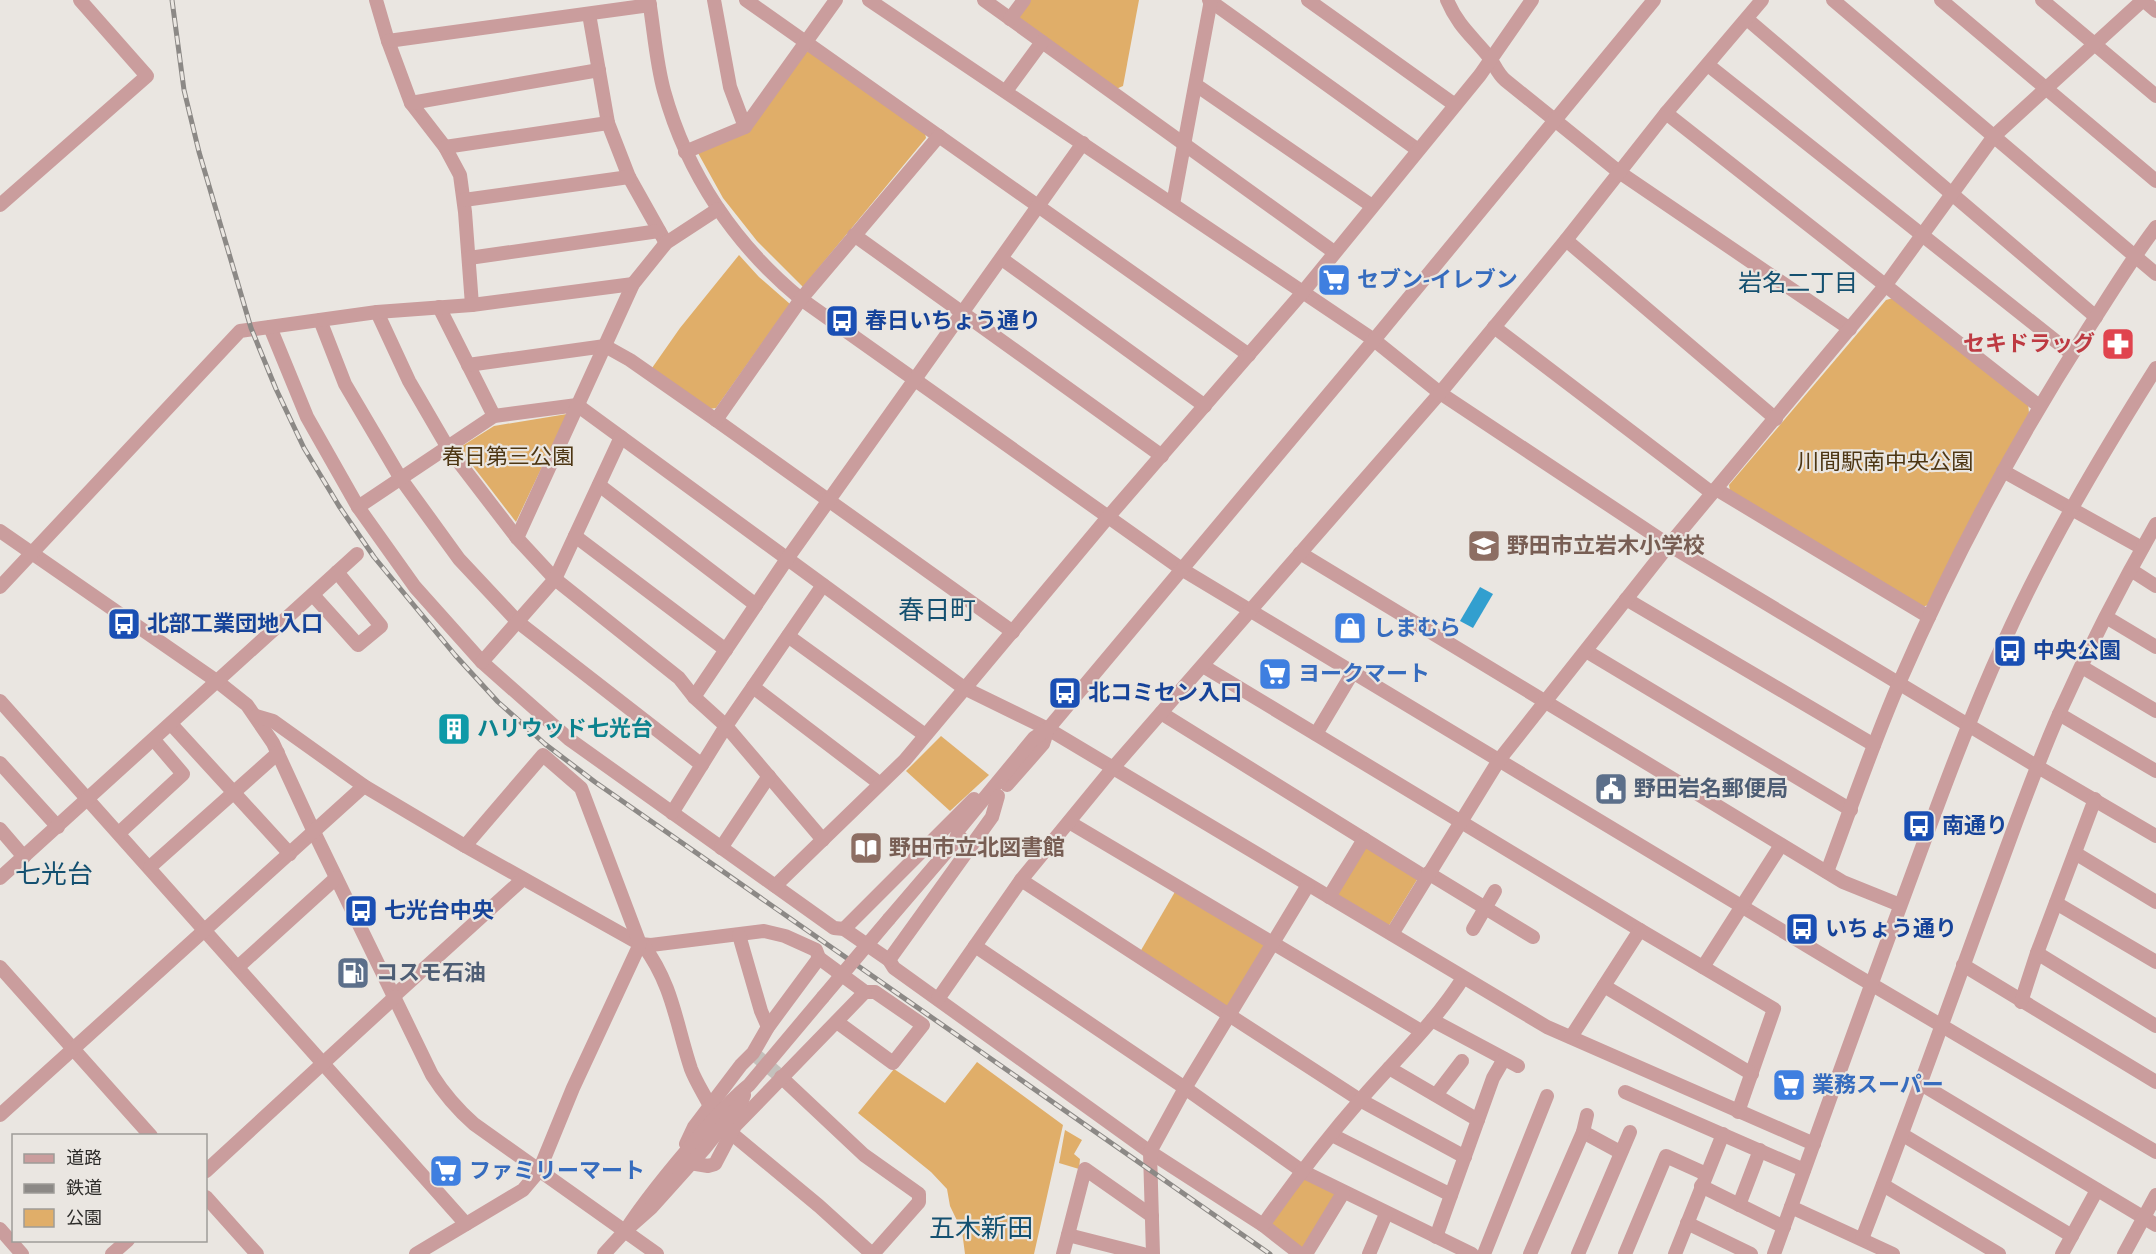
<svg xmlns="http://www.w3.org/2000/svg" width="2156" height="1254" font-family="'Alegreya Sans','Noto Sans JP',sans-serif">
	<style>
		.green { fill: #e0ae69 }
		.water { fill: #329fcf }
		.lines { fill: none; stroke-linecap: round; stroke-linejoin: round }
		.minor-tunnel { stroke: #c4c1bc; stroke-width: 14; stroke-dasharray: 14 7; stroke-linecap: butt }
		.minor { stroke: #ca9d9d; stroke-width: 14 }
		.rail-casing { stroke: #8c8986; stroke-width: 5 }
		.rail { stroke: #eae6e1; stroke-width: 3; stroke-dasharray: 9; stroke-linecap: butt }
		.minor-bridge { stroke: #ca9d9d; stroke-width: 14 }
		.labels { text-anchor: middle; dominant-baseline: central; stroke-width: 4.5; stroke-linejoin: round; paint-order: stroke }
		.shop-label { font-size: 22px; font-weight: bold; fill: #366cbe; stroke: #eae6e1; text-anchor: start }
		.transit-label { font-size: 22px; font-weight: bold; fill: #164399; stroke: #eae6e1; text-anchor: start }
		.health-label { font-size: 22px; font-weight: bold; fill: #be3a42; stroke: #eae6e1; text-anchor: end }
		.park-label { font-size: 22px; fill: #4d3613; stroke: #eae6e1 }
		.education-label { font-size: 22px; font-weight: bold; fill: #785e54; stroke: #eae6e1; text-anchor: start }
		.culture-label { font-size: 22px; font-weight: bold; fill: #0d838f; stroke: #eae6e1; text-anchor: start }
		.service-label { font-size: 22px; font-weight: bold; fill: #4e5e75; stroke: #eae6e1; text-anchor: start }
		.neighbourhood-label { font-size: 24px; fill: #145070; stroke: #eae6e1 }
		.quarter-label { font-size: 26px; fill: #145070; stroke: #eae6e1 }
	</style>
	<rect width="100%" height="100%" fill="#eae6e1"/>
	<g class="green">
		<polygon points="1030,0 1139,0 1123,86 1116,89 1016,18"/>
		<polygon points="810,51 925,133 926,138 803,287 757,241 723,198 698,153 750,128 802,53"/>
		<polygon points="739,255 759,277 790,304 716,408 709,409 652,368 680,328"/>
		<polygon points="1893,298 2028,403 2029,413 1929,605 1921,607 1730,491 1729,485 1886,300"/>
		<polygon points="567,414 516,522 459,448 494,426"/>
		<polygon points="941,736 989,775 950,811 906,771"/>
		<polygon points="1364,846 1418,878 1388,927 1334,895"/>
		<polygon points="1176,890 1266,946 1228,1008 1140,952"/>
		<polygon points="977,1062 1063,1125 1034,1254 965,1254 962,1231 950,1206 947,1189 931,1172 858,1113 894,1069 945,1103"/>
		<polygon points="1065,1130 1082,1140 1074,1154 1080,1159 1079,1169 1059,1163"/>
		<polygon points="1302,1177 1339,1195 1303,1253 1268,1225"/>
	</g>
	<polygon class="water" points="1480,587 1493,594 1473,628 1460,621"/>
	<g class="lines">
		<polyline class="minor-tunnel" points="753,1053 781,1077"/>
		<g class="minor">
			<polyline points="376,0 388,41 411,103 445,147 460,175 465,212 472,305"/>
			<path d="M649,0C654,30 656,62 664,91C687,174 735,245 801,299L1183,570L1854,974L2156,1152"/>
			<polyline points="714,0 730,87 745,127"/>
			<polyline points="746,0 1249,355"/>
			<polyline points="869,0 1374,340 1440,393 1669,545 2038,767 2156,836"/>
			<polyline points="984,0 1334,252"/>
			<polyline points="1209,0 1418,150"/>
			<polyline points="1308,0 1455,105"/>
			<path d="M1447,0C1458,26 1472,36 1489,57C1495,65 1497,73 1505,80L1619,172L1850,329"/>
			<polyline points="1833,0 2156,274"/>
			<polyline points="1941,0 2156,181"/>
			<polyline points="2042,0 2156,96"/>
			<polyline points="2143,0 2156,11"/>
			<polyline points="589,14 608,123 629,177 666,243"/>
			<polyline points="1010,19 1024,0"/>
			<polyline points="1747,19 2096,317"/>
			<polyline points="388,41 650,5"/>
			<polyline points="1708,65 2072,354"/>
			<polyline points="1196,85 1372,206"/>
			<polyline points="1006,91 1042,42"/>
			<polyline points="411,103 599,70"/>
			<polyline points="1666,113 2039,406"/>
			<polyline points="445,147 608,123"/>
			<polyline points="685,152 745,127 836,0"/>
			<polyline points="464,200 629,177"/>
			<polyline points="1173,204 1211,0"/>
			<polyline points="0,205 147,76 80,0"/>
			<polyline points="854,235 1162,456"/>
			<polyline points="1566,240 1776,419"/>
			<polyline points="469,258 659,231"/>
			<polyline points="1002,259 1205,406"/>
			<polyline points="439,307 494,416"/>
			<polyline points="377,312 409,381 448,448 517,538 555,579 679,678 694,697 726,726 823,840"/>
			<polyline points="320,320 345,384 401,479 459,559 518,622 702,765"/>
			<polyline points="270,327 307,417 358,507 415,587 482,662 569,739 834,928 844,929 889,960 894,968 1150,1152 1263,1225 1300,1254"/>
			<polyline points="1494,327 1712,493"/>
			<polyline points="468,365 605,346 630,360 716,420 1013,632"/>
			<polyline points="716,420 801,299 939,136"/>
			<polyline points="2003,471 2142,548"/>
			<polyline points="599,485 756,605"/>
			<polyline points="1716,489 1929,617"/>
			<polyline points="358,507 494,416 577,405 964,688 1048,729 1547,1027 1814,1144"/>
			<path d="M0,531L218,682L247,705L273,743L314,832L432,1075C444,1094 457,1109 474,1124L657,1254"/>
			<polyline points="575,536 726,650"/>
			<polyline points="517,538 633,284 666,243 718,209"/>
			<polyline points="1300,553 1843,882 1900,905"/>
			<polyline points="2131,570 2156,586"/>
			<polyline points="0,587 240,331 377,312 472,305 633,284"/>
			<polyline points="313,595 358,645 381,626 337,572"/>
			<polyline points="1626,599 1874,745"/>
			<polyline points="2106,617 2156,647"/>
			<polyline points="788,636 925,735"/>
			<polyline points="1586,651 1851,810"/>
			<polyline points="482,662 555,579 621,437"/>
			<polyline points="1203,666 1640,930 1774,1009 1738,1112"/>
			<polyline points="2082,667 2156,711"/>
			<polyline points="753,687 879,783"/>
			<polyline points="694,697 787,559 1083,143"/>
			<polyline points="0,701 466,1224"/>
			<polyline points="1161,713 1425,877"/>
			<polyline points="2059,714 2156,771"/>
			<polyline points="256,716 273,721 364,786 465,846 640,944 651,945 764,931 785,936 816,950 819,958 865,992 875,992 923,1025 893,1063 837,1022"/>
			<polyline points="171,724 290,854"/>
			<polyline points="1316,734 1353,672"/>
			<polyline points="0,763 58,827"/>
			<polyline points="1007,785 1043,744 1048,729"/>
			<polyline points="672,813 726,726 823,585"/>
			<polyline points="1069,822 1421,1031"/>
			<polyline points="0,829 24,857"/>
			<polyline points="119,833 183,774 154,740"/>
			<polyline points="955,842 959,829 1034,738 1048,729 1374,340 1654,0"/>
			<polyline points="721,848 769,776"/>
			<polyline points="2075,853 2156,902"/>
			<polyline points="150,867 278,753"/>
			<path d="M1827,872C1851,808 1873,743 1900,681C1953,559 2016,441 2088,329C2110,295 2131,260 2156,227"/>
			<polyline points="1428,873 1533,937"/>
			<polyline points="0,878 357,554"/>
			<polyline points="1021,880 1360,1100 1465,1157"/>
			<polyline points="775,886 905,760 1109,516 1303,292 1480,75 1532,0"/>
			<polyline points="1329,897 1364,839"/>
			<polyline points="2056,903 2156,962"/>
			<polyline points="889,919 955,842 961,838"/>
			<polyline points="844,929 974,799"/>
			<polyline points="1473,929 1495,891"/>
			<polyline points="1392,934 1499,760 1669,545 1885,286 1994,136 2143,0"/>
			<polyline points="739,935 761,1011 768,1027"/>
			<path d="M643,945C673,985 676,1024 691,1069C696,1082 704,1094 710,1106"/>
			<polyline points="975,946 1185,1088 1302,1171 1472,1254"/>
			<polyline points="2037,953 2156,1026"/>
			<polyline points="889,960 992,817 998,796"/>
			<polyline points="1963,965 2156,1082"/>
			<polyline points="0,967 151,1136"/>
			<polyline points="238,967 336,878"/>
			<polyline points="1703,967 1781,845"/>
			<polyline points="1604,986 1752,1074"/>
			<polyline points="394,996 523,879"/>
			<polyline points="938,999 1021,880 1112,769 1440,393 1566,240 1666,113 1762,0"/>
			<polyline points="2021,1002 2037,953 2095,799"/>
			<polyline points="1432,1020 1518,1066"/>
			<polyline points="1571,1037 1640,930"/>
			<polyline points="1389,1068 1478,1120"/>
			<polyline points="781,1077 864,1155 919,1194 919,1202 873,1254"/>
			<polyline points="1921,1084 2156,1225"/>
			<polyline points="1625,1092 1804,1170"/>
			<polyline points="1436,1095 1462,1061"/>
			<polyline points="0,1115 364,786"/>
			<polyline points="1583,1132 1620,1152"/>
			<polyline points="731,1133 819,1206 872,1254"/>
			<polyline points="1332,1135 1451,1195"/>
			<polyline points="1903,1135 2072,1236"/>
			<polyline points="686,1144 694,1127 741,1065 753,1053 768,1027 819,958"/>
			<polyline points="690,1163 708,1166 715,1164 735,1126 865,992"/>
			<polyline points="206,1171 395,997"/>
			<polyline points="1883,1185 1999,1254"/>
			<polyline points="1701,1186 1784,1227"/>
			<polyline points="206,1197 257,1254"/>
			<polyline points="1739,1205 1760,1150"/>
			<polyline points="1791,1207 1893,1254"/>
			<polyline points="1687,1223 1751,1254"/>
			<path d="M1263,1225C1294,1181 1327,1138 1362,1098C1397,1058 1435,1022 1463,978"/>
			<polyline points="0,1229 22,1254"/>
			<path d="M625,1231C647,1197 673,1166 700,1135C716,1117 730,1100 749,1085L823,997"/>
			<polyline points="1068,1235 1143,1254"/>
			<polyline points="1436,1237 1493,1078 1504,1059"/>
			<path d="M1862,1239C1909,1118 1952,996 1997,874C2017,820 2036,766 2059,714C2088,649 2121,585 2156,524"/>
			<polyline points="112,1254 128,1240"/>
			<polyline points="416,1254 523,1190 539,1171 573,1088 640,944 581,788 543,755 465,846"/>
			<polyline points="604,1254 625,1231 651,1208 704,1149 741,1103 744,1095"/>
			<polyline points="1063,1254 1085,1169 1152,1216"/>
			<polyline points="1153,1254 1150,1152 1185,1088 1308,885"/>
			<polyline points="1306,1254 1343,1193"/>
			<polyline points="1369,1254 1386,1214"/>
			<polyline points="1484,1254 1547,1096"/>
			<polyline points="1530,1254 1583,1132 1587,1115"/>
			<polyline points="1578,1254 1630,1132"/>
			<polyline points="1625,1254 1666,1156 1706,1174"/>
			<polyline points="1675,1254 1723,1134"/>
			<path d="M1774,1254C1816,1138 1857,1022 1900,907C1933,818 1964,730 2003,644C2046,548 2100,457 2156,368"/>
			<polyline points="2062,1254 2097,1190"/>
			<polyline points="2124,1254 2156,1195"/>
		</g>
		<g class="rail-casing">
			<polyline id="rail" points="172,0 184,90 199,152 251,328 276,389 304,448 339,506 374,557 455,655 498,702 545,744 595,782 1270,1254"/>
		</g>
		<use href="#rail" class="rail"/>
		<polyline class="minor-bridge" points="823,997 889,919"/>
	</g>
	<defs>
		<g id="supermarket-square" transform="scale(1.725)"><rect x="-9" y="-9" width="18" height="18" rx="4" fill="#3f7fe0" stroke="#eae6e1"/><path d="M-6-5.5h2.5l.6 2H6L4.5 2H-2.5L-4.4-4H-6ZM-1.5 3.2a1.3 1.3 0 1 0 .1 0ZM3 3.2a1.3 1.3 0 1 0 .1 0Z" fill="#fff"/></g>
		<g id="bus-square" transform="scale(1.725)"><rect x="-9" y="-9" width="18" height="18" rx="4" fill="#1a4fb4" stroke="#eae6e1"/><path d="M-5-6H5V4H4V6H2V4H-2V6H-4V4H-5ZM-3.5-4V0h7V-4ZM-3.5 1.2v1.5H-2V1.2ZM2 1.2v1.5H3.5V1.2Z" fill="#fff"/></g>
		<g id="pharmacy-square" transform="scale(1.725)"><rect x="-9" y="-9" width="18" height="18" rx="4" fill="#e0444e" stroke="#eae6e1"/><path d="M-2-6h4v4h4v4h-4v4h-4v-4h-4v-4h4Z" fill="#fff"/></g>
		<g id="school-square" transform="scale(1.725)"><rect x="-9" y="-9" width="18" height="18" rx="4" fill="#8d6e63" stroke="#eae6e1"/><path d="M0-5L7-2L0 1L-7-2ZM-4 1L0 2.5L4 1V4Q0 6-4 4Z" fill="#fff"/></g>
		<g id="shop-square" transform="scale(1.725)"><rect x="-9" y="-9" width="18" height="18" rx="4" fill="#3f7fe0" stroke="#eae6e1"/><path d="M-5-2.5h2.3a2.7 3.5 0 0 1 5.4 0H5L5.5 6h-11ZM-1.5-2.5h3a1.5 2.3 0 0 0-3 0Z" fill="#fff"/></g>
		<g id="building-square" transform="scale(1.725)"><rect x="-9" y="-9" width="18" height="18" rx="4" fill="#0f9aa8" stroke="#eae6e1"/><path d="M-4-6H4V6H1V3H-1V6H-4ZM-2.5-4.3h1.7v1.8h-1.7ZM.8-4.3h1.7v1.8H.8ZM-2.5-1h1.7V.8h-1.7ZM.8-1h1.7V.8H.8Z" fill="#fff"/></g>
		<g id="civic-square" transform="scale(1.725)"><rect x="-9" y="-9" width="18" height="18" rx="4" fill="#5c6f8a" stroke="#eae6e1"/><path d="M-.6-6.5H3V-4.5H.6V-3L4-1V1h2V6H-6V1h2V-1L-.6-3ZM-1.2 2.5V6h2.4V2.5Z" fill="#fff"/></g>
		<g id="library-square" transform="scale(1.725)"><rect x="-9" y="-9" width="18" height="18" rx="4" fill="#8d6e63" stroke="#eae6e1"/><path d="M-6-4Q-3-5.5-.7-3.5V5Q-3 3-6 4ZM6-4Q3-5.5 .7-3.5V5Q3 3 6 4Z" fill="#fff"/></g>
		<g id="fuel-square" transform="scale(1.725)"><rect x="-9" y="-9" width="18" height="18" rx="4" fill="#5c6f8a" stroke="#eae6e1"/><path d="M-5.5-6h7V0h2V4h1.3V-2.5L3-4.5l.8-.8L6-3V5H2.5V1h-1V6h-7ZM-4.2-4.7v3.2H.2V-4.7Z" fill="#fff"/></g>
	</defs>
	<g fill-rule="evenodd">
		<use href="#supermarket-square" x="1334" y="280"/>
		<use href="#bus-square" x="842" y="321"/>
		<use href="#pharmacy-square" x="2118" y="344"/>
		<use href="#school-square" x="1484" y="546"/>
		<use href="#bus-square" x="124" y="624"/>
		<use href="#shop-square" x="1350" y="628"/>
		<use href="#bus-square" x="2010" y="651"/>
		<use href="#supermarket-square" x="1275" y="674"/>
		<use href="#bus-square" x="1065" y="693"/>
		<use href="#building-square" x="454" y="729"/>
		<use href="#civic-square" x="1611" y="789"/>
		<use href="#bus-square" x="1919" y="826"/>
		<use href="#library-square" x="866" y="848"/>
		<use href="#bus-square" x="361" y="911"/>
		<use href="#bus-square" x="1802" y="929"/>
		<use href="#fuel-square" x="353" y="973"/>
		<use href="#supermarket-square" x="1789" y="1085"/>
		<use href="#supermarket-square" x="446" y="1171"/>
	</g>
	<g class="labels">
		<g class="shop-label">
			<text x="1357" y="280">セブン-イレブン</text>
			<text x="1373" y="628">しまむら</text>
			<text x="1298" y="674">ヨークマート</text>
			<text x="1812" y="1085">業務スーパー</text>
			<text x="469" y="1171">ファミリーマート</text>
		</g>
		<g class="transit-label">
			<text x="865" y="321">春日いちょう通り</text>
			<text x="147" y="624">北部工業団地入口</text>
			<text x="2033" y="651">中央公園</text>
			<text x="1088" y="693">北コミセン入口</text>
			<text x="1942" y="826">南通り</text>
			<text x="384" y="911">七光台中央</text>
			<text x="1825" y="929">いちょう通り</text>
		</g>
		<g class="health-label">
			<text x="2095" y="344">セキドラッグ</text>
		</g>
		<g class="park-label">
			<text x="508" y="457">春日第三公園</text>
			<text x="1885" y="462">川間駅南中央公園</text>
		</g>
		<g class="education-label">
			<text x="1507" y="546">野田市立岩木小学校</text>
			<text x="889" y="848">野田市立北図書館</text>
		</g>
		<g class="culture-label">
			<text x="477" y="729">ハリウッド七光台</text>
		</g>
		<g class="service-label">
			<text x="1634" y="789">野田岩名郵便局</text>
			<text x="376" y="973">コスモ石油</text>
		</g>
		<g class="neighbourhood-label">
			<text x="1798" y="284">岩名二丁目</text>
		</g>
		<g class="quarter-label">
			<text x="937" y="611">春日町</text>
			<text x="54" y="875">七光台</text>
			<text x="981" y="1229">五木新田</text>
		</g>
	</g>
	<rect x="12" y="1134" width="195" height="108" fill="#eae6e1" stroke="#9e9c98" stroke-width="1.5"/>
	<rect x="24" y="1154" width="30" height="9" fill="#ca9d9d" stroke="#9e9c98" stroke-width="1.5"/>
	<text x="66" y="1164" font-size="18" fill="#2d2c2a">道路</text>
	<rect x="24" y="1184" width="30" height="9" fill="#8c8986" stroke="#9e9c98" stroke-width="1.5"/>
	<text x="66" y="1194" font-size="18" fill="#2d2c2a">鉄道</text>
	<rect x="24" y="1209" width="30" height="18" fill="#e0ae69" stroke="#9e9c98" stroke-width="1.5"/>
	<text x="66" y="1224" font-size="18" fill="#2d2c2a">公園</text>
</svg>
